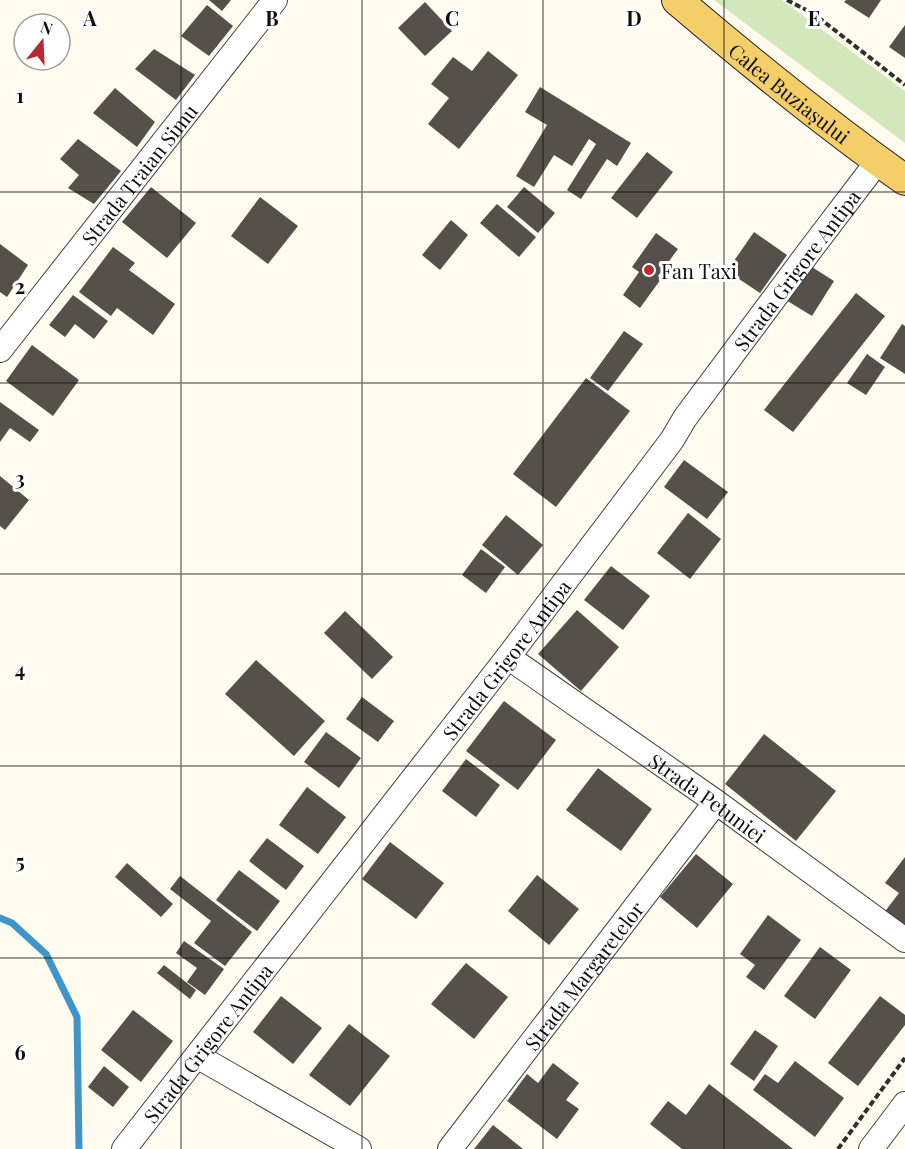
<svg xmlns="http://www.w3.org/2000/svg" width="905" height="1149" font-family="'Playfair Display',serif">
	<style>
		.green { fill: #d3e8ba }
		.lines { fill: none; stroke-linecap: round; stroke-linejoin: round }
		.stream { stroke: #3f95c9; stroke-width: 7 }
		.building { fill: #564f4a }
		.minor-casing { stroke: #414141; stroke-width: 26 }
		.major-casing { stroke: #1f1f1f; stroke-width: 32 }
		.path { stroke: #303030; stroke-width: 4; stroke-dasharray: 6 3; stroke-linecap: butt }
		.minor { stroke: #fff; stroke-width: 24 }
		.major { stroke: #f4cf69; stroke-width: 30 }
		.grid { fill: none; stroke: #0e0e0e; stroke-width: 1.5; stroke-opacity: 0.55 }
		.poi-dot { fill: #ba2a34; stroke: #fff; stroke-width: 2 }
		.labels { text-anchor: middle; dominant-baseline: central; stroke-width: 6; stroke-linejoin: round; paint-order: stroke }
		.street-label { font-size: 20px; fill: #0e0e0e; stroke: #fff }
		.poi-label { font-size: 20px; fill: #0e0e0e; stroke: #fff; text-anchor: start }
		.grid-label { font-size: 20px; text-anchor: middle; font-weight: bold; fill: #0e0e0e; stroke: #fff; stroke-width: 6; stroke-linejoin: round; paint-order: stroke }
	</style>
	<rect width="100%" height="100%" fill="#fffbef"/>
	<polygon class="green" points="714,0 782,0 905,91 905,143"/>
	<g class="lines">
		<polyline class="stream" points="0,918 12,923 46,954 77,1017 79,1149"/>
	</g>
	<g class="building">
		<polygon points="209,0 231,0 222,11"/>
		<polygon points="846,0 881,0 869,18 844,2"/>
		<polygon points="425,2 452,31 425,56 398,28"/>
		<polygon points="207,5 233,26 209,56 181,36"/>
		<polygon points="905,25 905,58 889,47"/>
		<polygon points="154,49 195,75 176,100 135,69"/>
		<polygon points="488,51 518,75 459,149 428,124 449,98 431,84 453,57 472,71"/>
		<polygon points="540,87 631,143 617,166 607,159 581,199 567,190 596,144 589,139 572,166 554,155 534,187 516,176 547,125 525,112"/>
		<polygon points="115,88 155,122 137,147 93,113"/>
		<polygon points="78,139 121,171 94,204 68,188 79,175 60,159"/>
		<polygon points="647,152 673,172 637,218 611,198"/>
		<polygon points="151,187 196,223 167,258 122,222"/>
		<polygon points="524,187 555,213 538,233 507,207"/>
		<polygon points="260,197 298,226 268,264 231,236"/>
		<polygon points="497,204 536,237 519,257 480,223"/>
		<polygon points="451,220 468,235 440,270 422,255"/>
		<polygon points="754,232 787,255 760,293 727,271"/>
		<polygon points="656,233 678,249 658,276 661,279 640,308 623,295 639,272 632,267"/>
		<polygon points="0,244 28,265 7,297 0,292"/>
		<polygon points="113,247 135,263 129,270 175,304 153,335 117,308 111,316 79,292"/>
		<polygon points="804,262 834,281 812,316 781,297"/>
		<polygon points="856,293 885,316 793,432 764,410"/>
		<polygon points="73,295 108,321 94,339 75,324 65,337 49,325"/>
		<polygon points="902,324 905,326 905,374 880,358"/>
		<polygon points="624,331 643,344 608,391 590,378"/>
		<polygon points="32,345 79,380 53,416 6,381"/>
		<polygon points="867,354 885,367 866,395 847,383"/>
		<polygon points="586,378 630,411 556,507 513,474"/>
		<polygon points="0,402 39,430 30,442 10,428 0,442"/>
		<polygon points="684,460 728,492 707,519 664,487"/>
		<polygon points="0,476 29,500 5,530 0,526"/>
		<polygon points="688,513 721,539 690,579 657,553"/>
		<polygon points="506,515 543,545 518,575 482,545"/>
		<polygon points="481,549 505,567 486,593 462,575"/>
		<polygon points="611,566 650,596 623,630 584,600"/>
		<polygon points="577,610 619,647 581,691 538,654"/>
		<polygon points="345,611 393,657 372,679 324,633"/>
		<polygon points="256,660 325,721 294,756 225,694"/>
		<polygon points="362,697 394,721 378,742 346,719"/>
		<polygon points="504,701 556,740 518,790 466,751"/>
		<polygon points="326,732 361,758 339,788 304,762"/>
		<polygon points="764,734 836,791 796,841 725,784"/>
		<polygon points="466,759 500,785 476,817 442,791"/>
		<polygon points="598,768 652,809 621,851 566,810"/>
		<polygon points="307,787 346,817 318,854 279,825"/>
		<polygon points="267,838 304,866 286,890 249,861"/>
		<polygon points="390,842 444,883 416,919 362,879"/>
		<polygon points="696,854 733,884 697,928 660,897"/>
		<polygon points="905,857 905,931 883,914 899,893 885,883"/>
		<polygon points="127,863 173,904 161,917 115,877"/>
		<polygon points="239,870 280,901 257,931 216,900"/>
		<polygon points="537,875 579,909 549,945 508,911"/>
		<polygon points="180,876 252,932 225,966 194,943 211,921 170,889"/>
		<polygon points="768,915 801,940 764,990 746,977 755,965 740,954"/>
		<polygon points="184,941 224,969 205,995 187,982 197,968 176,953"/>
		<polygon points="820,947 851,970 815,1019 784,996"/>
		<polygon points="466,963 508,997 474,1039 431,1004"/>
		<polygon points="164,965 196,990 190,999 157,973"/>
		<polygon points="281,996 322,1028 293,1064 253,1032"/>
		<polygon points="880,996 905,1015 905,1025 858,1086 828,1063"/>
		<polygon points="133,1010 173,1041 141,1082 101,1050"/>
		<polygon points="349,1024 390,1056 350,1106 309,1075"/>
		<polygon points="755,1030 778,1046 754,1081 730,1064"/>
		<polygon points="795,1061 844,1098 815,1137 753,1090 765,1074 778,1083"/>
		<polygon points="553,1063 579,1083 566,1100 579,1109 557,1139 507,1101 527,1074 538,1083"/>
		<polygon points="104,1066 129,1087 113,1107 88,1087"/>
		<polygon points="709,1084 793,1149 682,1149 650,1124 668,1101 686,1115"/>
		<polygon points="493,1125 523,1149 474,1149"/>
	</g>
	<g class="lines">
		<g class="minor-casing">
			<g id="minor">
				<path id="s1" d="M0,350L275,0"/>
				<path id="s2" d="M508,657L716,802L905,940"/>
				<polyline points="197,1056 359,1149"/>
				<path id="s3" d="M124,1149L508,657L672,440L685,418L811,249L878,161"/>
				<path id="s4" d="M450,1149L716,802"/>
				<polyline points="871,1149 905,1104"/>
			</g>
		</g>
		<g class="major-casing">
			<g id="major">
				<path id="s5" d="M677,0C751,63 826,124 905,180"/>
			</g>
		</g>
		<g class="path">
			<polyline points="787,0 814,14 905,85"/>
			<polyline points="838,1149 905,1058"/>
		</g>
		<use href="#minor" class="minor"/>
		<use href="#major" class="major"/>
	</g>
	<path class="grid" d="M181,0V1149M362,0V1149M543,0V1149M724,0V1149M0,192H905M0,383H905M0,574H905M0,766H905M0,958H905"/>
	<circle class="poi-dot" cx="649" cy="270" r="6"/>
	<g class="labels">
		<g class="street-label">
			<text stroke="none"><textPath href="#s5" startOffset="146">Calea Buziașului</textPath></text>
			<text stroke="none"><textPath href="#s1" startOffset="224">Strada Traian Simu</textPath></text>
			<text stroke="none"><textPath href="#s3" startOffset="1107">Strada Grigore Antipa</textPath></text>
			<text stroke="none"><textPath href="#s3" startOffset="621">Strada Grigore Antipa</textPath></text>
			<text stroke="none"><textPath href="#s2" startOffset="244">Strada Petuniei</textPath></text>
			<text stroke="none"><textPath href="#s4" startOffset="219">Strada Margaretelor</textPath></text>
			<text stroke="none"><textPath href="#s3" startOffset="135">Strada Grigore Antipa</textPath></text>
		</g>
		<g class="poi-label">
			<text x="661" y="270">Fan Taxi</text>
		</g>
	</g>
	<g class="grid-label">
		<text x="90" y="26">A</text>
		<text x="272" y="26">B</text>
		<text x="452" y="26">C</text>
		<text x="634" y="26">D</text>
		<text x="814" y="26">E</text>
		<text x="20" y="103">1</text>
		<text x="20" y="294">2</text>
		<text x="20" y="486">3</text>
		<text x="20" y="677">4</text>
		<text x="20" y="869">5</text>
		<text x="20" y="1060">6</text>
	</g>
	<g transform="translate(42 42) rotate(18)"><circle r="28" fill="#ffffff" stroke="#9f9f9f" stroke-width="1.5"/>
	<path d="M0-4.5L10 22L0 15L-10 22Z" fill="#ba2a34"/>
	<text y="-9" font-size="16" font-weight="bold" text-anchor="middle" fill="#0e0e0e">N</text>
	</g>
</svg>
